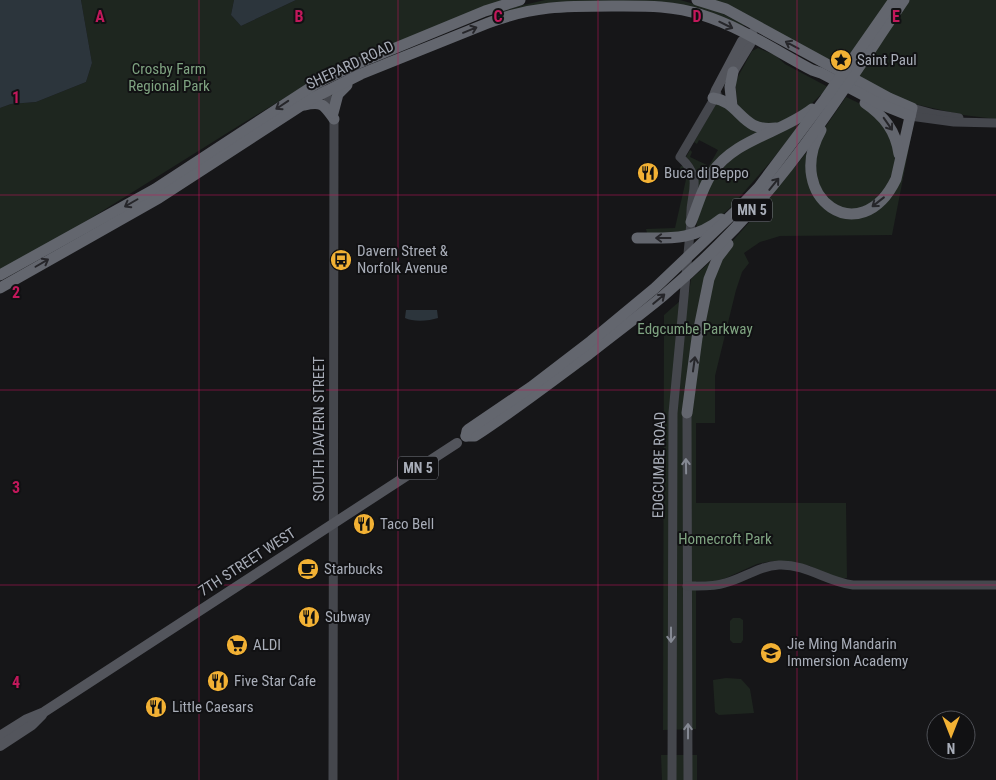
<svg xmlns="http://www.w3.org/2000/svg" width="996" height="780" font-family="'Roboto Condensed',sans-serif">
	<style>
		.green { fill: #1e261f }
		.water { fill: #2c353c }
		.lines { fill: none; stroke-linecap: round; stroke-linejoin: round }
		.secondary { stroke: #45474d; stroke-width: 9 }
		.primary { stroke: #53555c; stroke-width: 10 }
		.highway { stroke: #63666e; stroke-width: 11 }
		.oneway { stroke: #26262a }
		.oneway2 { stroke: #858993 }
		.grid { fill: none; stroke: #c2185b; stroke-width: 1; stroke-opacity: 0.55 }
		.labels { text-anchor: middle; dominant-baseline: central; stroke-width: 4; stroke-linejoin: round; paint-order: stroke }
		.shield { fill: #111113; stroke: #7b7e86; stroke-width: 1 }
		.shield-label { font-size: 14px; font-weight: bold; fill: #a8adb8 }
		.poi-label { font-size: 15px; fill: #a8adb8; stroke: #111113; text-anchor: start }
		.street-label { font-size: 15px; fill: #a8adb8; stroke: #111113 }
		.park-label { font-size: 15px; fill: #7fa381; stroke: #111113 }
		.grid-label { font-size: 16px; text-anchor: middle; font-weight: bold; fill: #c2185b; stroke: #111113; stroke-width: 4; stroke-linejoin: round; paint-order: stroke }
	</style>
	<rect width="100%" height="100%" fill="#161618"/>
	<g class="green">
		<polygon points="81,0 234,0 231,15 241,26 296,0 506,0 321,76 240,125 0,275 0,108 11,104 36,102 86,82 92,63"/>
		<polygon points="545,0 680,0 716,10 744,25 742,28 687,7 493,15 515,7"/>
		<polygon points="708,0 996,0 996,119 963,115 910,103"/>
		<path d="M758,48L775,55L785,64L828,87C815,102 785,131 763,126C757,124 744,112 738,108L735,82L752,51Z"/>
		<polygon points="846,97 865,106 884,124 897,158 888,185 869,206 847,211 822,196 814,164 824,129"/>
		<path d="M717,102L759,134L748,139L698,194C698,179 698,168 686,157L690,150L692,152L690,157L709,166L718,150L699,140L697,144L694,142Z"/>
		<polygon points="802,122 772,160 730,208 721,216 696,232 698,213 711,181 739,151"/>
		<polygon points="914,122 892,235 780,236 760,242 744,253 749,263 742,272 736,290 715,376 715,423 696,423 696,503 846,503 847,578 837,579 810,566 792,562 772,561 757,564 726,578 712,582 696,581 696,729 663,730 664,315 689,293 691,279 728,246 754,217 811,147 809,173 837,215 883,203"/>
		<polygon points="681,166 683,166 692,178 686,234 647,233 646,229 675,228 687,175 679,170"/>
		<polygon points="733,618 740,618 743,620 743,640 741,643 733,643 730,640 730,621"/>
		<polygon points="726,678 741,679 750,689 754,713 719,715 715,712 713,680"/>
		<polygon points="661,755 697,755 697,780 662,780"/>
	</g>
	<g class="water">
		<polygon points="0,0 81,0 92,63 86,82 36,102 11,104 0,108"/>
		<polygon points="234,0 296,0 241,26 231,15"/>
		<path d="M406,310H437L438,318C429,321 413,322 405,318Z"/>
	</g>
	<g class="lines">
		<g class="secondary">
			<polyline points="322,88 331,103 334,119 333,780"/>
			<polyline points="912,108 934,114 959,118"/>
			<polyline points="910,116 954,122 996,123"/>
			<polyline points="687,413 688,780"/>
			<path d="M687,586C700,586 713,587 725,583C744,578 759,566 779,565C807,564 827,582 853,585H996"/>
			<path d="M672,780L673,413L691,222C688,193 706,181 680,157L717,94"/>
		</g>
		<g class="primary">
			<polyline points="733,72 750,44 752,33"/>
			<polyline points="713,98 716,90 742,41 750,37"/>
			<polyline points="0,736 27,719 44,712 457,443"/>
			<polyline points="0,746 32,725 42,715"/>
		</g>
		<g class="highway">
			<path d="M697,0L726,9L889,98L912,108L896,179C861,252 783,198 821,130"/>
			<path d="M713,98C741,102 741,133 776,128"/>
			<path d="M865,103C884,116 896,131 899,154"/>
			<path d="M304,105C323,101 324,105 334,119"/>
			<polyline points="732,106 730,87 733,72"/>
			<polyline points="333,113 338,94 347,85"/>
			<path d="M691,222C698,205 702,188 712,173C735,139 781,133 812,109"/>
			<path d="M637,238C668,238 694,241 721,219"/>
			<polyline points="0,275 155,189 319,82 359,63 485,11 520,0"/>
			<path d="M0,288L159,198L313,98L361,74L488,23C532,6 565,6 612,6C643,6 672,5 702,15C741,27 776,51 812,70L821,73L880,104L910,116"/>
			<polyline points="687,413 697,338 709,279 718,257 728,244"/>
			<path d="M466,436H475C515,410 551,382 589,354C614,334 639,316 663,296C697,267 729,236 758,203C813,140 857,69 904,0"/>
			<polyline points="466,436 467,431 469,429 531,387 591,341 655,288 739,208 759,187 825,99 894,0"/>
		</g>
	</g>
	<defs><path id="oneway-shaft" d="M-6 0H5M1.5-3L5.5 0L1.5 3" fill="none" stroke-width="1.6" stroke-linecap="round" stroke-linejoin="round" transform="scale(1.25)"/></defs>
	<g class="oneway">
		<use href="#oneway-shaft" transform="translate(726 25) rotate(26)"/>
		<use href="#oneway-shaft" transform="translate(470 30) rotate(-22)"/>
		<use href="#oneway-shaft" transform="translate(792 45) rotate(-152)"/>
		<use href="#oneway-shaft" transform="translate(282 105) rotate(146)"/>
		<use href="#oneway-shaft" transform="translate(888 124) rotate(55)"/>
		<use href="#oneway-shaft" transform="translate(774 184) rotate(-51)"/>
		<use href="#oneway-shaft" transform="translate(878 202) rotate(142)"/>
		<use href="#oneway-shaft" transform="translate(131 203) rotate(150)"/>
		<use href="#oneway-shaft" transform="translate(663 238) rotate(180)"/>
		<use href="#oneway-shaft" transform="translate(42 263) rotate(-30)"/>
		<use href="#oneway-shaft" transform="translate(659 299) rotate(-40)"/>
		<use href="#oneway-shaft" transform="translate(694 364) rotate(-82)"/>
	</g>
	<g class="oneway2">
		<use href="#oneway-shaft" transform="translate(686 466) rotate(-91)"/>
		<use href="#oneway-shaft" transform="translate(671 635) rotate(90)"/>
		<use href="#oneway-shaft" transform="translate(688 731) rotate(-90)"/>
	</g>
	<path class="grid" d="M199,0V780M398,0V780M598,0V780M797,0V780M0,195H996M0,390H996M0,585H996"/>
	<defs>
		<g id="sight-disc" transform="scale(1.125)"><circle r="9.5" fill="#f2b134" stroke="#111113"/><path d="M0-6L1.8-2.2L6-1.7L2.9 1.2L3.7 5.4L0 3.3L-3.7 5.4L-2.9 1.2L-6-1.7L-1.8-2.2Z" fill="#111"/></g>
		<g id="restaurant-disc" transform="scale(1.125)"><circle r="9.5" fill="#f2b134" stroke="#111113"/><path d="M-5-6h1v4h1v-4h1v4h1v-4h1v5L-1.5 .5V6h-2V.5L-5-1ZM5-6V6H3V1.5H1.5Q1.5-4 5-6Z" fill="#111"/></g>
		<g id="bus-disc" transform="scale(1.125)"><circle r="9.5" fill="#f2b134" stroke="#111113"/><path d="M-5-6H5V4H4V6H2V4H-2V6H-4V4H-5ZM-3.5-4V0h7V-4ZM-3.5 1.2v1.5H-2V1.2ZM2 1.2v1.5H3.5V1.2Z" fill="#111"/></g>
		<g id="cafe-disc" transform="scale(1.125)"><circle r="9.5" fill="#f2b134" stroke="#111113"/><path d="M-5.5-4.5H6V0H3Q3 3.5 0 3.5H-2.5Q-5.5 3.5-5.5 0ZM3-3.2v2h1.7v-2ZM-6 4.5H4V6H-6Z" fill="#111"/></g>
		<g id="supermarket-disc" transform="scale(1.125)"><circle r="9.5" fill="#f2b134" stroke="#111113"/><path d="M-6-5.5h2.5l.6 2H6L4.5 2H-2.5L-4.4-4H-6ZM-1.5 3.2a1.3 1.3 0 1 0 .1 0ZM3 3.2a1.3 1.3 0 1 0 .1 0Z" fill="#111"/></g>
		<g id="school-disc" transform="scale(1.125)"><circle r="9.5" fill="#f2b134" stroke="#111113"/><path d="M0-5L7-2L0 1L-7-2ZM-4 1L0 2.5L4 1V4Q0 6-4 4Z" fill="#111"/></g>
	</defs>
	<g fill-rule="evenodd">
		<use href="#sight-disc" x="841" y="60"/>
		<use href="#restaurant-disc" x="648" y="173"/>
		<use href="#bus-disc" x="341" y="260"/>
		<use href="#restaurant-disc" x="364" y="524"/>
		<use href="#cafe-disc" x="308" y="569"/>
		<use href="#restaurant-disc" x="309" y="617"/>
		<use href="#supermarket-disc" x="237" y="645"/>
		<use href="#school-disc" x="771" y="653"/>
		<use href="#restaurant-disc" x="218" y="681"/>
		<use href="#restaurant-disc" x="156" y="707"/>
	</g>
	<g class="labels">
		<g class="shield">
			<rect x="732" y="198.5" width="40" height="23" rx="4"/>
			<rect x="398" y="456.5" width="40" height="23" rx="4"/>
		</g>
		<g class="shield-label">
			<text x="752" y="210">MN 5</text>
			<text x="418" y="468">MN 5</text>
		</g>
		<g class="poi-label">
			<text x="857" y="60">Saint Paul</text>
			<text x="664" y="173">Buca di Beppo</text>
			<text x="357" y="251">Davern Street &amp;<tspan x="357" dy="17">Norfolk Avenue</tspan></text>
			<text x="380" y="524">Taco Bell</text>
			<text x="324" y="569">Starbucks</text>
			<text x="325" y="617">Subway</text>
			<text x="787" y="644">Jie Ming Mandarin<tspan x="787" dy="17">Immersion Academy</tspan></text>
			<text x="253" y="645">ALDI</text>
			<text x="234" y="681">Five Star Cafe</text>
			<text x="172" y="707">Little Caesars</text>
		</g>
		<g class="street-label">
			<text transform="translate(350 65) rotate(-25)">SHEPARD ROAD</text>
			<text transform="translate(319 429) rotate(-90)">SOUTH DAVERN STREET</text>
			<text transform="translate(659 465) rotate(-89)">EDGCUMBE ROAD</text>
			<text transform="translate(247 562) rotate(-33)">7TH STREET WEST</text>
		</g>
		<g class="park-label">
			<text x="169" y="69">Crosby Farm<tspan x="169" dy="17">Regional Park</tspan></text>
			<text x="695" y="329">Edgcumbe Parkway</text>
			<text x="725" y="539">Homecroft Park</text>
		</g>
	</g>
	<g class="grid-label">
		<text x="100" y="22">A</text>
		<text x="299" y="22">B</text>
		<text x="498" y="22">C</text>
		<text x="697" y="22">D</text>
		<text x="896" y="22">E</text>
		<text x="16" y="103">1</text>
		<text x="16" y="298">2</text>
		<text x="16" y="493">3</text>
		<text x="16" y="688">4</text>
	</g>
	<g transform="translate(951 735) rotate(180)"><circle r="24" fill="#111113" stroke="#4d4f55"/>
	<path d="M0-4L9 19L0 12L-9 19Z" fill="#f2b134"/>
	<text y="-8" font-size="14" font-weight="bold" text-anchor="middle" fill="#a8adb8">N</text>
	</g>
</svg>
